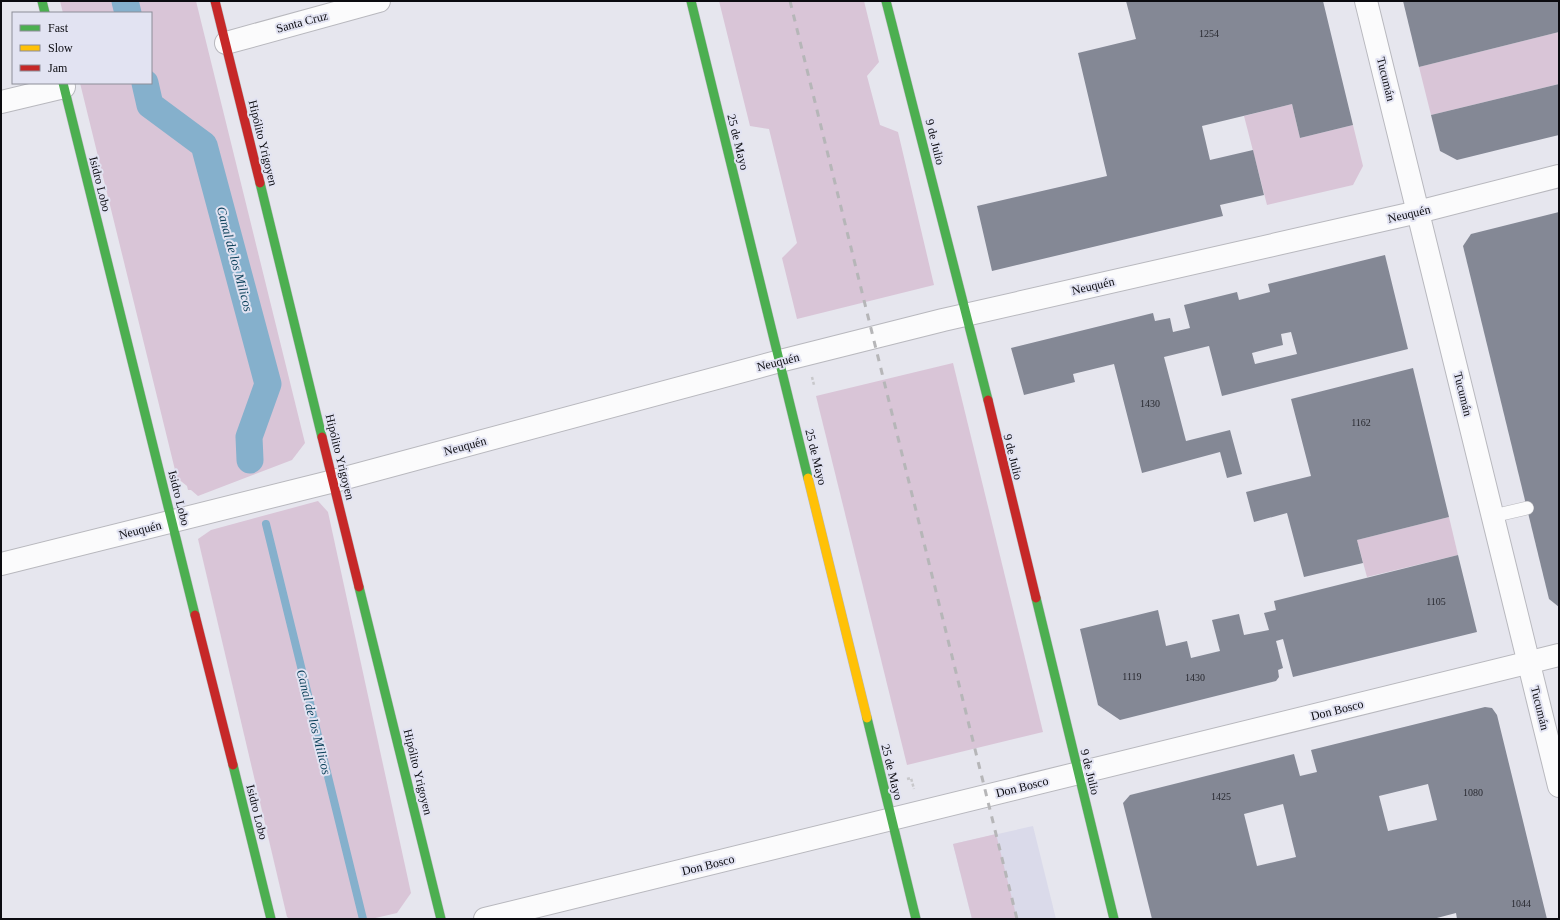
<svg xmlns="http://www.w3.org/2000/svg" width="1560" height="920" font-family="'Times New Roman',serif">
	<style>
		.built { fill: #dadaea }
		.green { fill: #d9c5d7 }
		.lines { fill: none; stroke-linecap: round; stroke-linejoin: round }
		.stream { stroke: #85b0cc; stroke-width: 8 }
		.canal { stroke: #85b0cc; stroke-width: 27 }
		.building { fill: #848895; fill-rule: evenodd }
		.lane-casing { stroke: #b8b8be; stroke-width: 14 }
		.street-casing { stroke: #b8b8be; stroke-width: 24 }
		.fast-casing { stroke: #b8b8be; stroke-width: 10 }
		.slow-casing { stroke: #b8b8be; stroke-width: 10 }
		.jam-casing { stroke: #b8b8be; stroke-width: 10 }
		.path { stroke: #c8c8cb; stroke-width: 2.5; stroke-dasharray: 3 2; stroke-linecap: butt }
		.lane { stroke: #fbfbfc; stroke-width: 13 }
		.street { stroke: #fbfbfc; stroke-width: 22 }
		.fast { stroke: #4caf50; stroke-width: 9 }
		.slow { stroke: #ffc107; stroke-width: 9 }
		.jam { stroke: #c62828; stroke-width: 9 }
		.rail { stroke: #b6b6b8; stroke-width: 3; stroke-dasharray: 7 7; stroke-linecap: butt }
		.labels { text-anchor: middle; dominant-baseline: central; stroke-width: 4; stroke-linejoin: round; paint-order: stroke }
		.number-label { font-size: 10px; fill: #292a31 }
		.street-label { font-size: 12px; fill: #0b0b10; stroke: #e2e3f2 }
		.water-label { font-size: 13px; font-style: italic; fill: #0a3f59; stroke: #e2e3f2 }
	</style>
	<rect width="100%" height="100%" fill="#e6e6ee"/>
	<polygon class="built" points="1033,826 1056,919 972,919 953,844"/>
	<g class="green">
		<polygon points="60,1 196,1 305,443 292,460 198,496 191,490 188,490 187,486 177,478 80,83 151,83 151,13 63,13"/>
		<polygon points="719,1 864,1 879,62 867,76 880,125 898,132 934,285 797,319 782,258 797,243 769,129 750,126"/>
		<polygon points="1559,32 1559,84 1431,115 1419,67"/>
		<polygon points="1292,104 1300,138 1353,125 1363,166 1353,185 1267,205 1244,116"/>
		<polygon points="953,363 1043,732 907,765 816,396"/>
		<polygon points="318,501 328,512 411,893 397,913 371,919 290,919 287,917 198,539 211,530"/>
		<polygon points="1449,517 1458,555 1367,577 1357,540"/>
		<polygon points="996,834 1017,919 972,919 953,844"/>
	</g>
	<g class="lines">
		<polyline class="stream" points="266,524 363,919"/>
		<g class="canal">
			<polyline points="125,1 128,13"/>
			<polyline points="145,83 150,105 204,145 268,384 249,437 250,460"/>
		</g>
	</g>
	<g class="building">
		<polygon points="1126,1 1323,1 1353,125 1300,138 1292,104 1202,126 1210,160 1253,150 1264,195 1220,205 1223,216 992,271 977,206 1107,176 1078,53 1136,39"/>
		<polygon points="1403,1 1559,1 1559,32 1419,67"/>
		<polygon points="1559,84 1559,135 1457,160 1440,151 1431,115"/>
		<polygon points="1559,212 1559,607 1549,599 1463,246 1471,234"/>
		<path d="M1385,255L1408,349L1222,396L1209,346L1164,357L1186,441L1230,430L1242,474L1227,478L1220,452L1142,473L1114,364L1073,374L1075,382L1024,395L1011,348L1153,313L1155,321L1170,318L1173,332L1190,328L1184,305L1237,292L1239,300L1270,292L1268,284ZM1291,332L1297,354L1255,364L1252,353L1283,345L1281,334Z"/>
		<polygon points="1413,368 1449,517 1357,540 1363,563 1304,577 1287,513 1254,522 1246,492 1311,476 1291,399"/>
		<polygon points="1458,555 1477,632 1293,677 1283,639 1276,641 1283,668 1278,670 1279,677 1276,681 1120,720 1098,705 1080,629 1158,610 1166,646 1187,641 1191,658 1220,651 1212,620 1239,614 1244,635 1269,630 1264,613 1276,610 1274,601"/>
		<path d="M1485,707L1492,708L1497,715L1547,919H1457L1456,913L1433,919H1152L1123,803L1130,795L1294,754L1300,776L1317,772L1311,750ZM1428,784L1437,820L1388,831L1379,796ZM1283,804L1296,857L1257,866L1244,814Z"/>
	</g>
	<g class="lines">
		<g class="lane-casing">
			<polyline id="lane" points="1493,516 1527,508"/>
		</g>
		<g class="street-casing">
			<g id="street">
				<polyline points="1366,1 1559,786"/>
				<polyline points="226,43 379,1"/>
				<polyline points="1,102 64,87"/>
				<polyline points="1,564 334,481 780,361 943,320 1418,212 1559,176"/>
				<polyline points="485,919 1559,655"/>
			</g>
		</g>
		<g class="fast-casing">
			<g id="fast">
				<polyline points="42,1 45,13"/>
				<polyline points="691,1 808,478"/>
				<polyline points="886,1 988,400"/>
				<polyline points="63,83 195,615"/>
				<polyline points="260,183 322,437"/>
				<polyline points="359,587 441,919"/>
				<polyline points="1036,598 1114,919"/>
				<polyline points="867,718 916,919"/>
				<polyline points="233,765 271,919"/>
			</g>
		</g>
		<g class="slow-casing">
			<polyline id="slow" points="808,478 867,718"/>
		</g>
		<g class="jam-casing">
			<g id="jam">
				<polyline points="215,1 260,183"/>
				<polyline points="988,400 1036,598"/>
				<polyline points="322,437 359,587"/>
				<polyline points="195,615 233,765"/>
			</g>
		</g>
		<g class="path">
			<polyline points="812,377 814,385"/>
			<polyline points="907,779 911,778 914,789"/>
		</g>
		<use href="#lane" class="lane"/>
		<use href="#street" class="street"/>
		<use href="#fast" class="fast"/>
		<use href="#slow" class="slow"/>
		<use href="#jam" class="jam"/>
		<polyline class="rail" points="790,1 1017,919"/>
	</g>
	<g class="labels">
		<g class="number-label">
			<text x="1209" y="33">1254</text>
			<text x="1150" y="403">1430</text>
			<text x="1361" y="422">1162</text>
			<text x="1436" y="601">1105</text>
			<text x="1132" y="676">1119</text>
			<text x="1195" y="677">1430</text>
			<text x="1473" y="792">1080</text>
			<text x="1221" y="796">1425</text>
			<text x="1521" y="903">1044</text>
		</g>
		<g class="street-label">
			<text transform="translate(302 22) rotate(-15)">Santa Cruz</text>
			<text transform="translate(1386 79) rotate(76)">Tucumán</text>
			<text transform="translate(738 142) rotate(76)">25 de Mayo</text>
			<text transform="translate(935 142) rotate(76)">9 de Julio</text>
			<text transform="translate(263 143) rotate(76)">Hipólito Yrigoyen</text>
			<text transform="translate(100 184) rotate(76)">Isidro Lobo</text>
			<text transform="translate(1409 214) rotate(-13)">Neuquén</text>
			<text transform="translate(1093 286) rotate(-13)">Neuquén</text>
			<text transform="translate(778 362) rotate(-14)">Neuquén</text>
			<text transform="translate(1463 394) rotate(76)">Tucumán</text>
			<text transform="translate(465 446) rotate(-15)">Neuquén</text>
			<text transform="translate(340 457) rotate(76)">Hipólito Yrigoyen</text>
			<text transform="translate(816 457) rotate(76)">25 de Mayo</text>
			<text transform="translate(1013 457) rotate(76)">9 de Julio</text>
			<text transform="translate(179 498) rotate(76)">Isidro Lobo</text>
			<text transform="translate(140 530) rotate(-14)">Neuquén</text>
			<text transform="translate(1540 708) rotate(76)">Tucumán</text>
			<text transform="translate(1337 710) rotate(-14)">Don Bosco</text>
			<text transform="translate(418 772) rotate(76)">Hipólito Yrigoyen</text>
			<text transform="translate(892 772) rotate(76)">25 de Mayo</text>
			<text transform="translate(1090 772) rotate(76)">9 de Julio</text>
			<text transform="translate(1022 787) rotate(-14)">Don Bosco</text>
			<text transform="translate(257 812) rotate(76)">Isidro Lobo</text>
			<text transform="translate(708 865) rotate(-14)">Don Bosco</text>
		</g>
		<g class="water-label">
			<text transform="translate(235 259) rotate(75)">Canal de los Milicos</text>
			<text transform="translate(314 722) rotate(76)">Canal de los Milicos</text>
		</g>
	</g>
	<rect width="1560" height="920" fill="none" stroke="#0b0b10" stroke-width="4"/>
	<rect x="12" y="12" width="140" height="72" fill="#e2e3f2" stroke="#8c8d98"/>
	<rect x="20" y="25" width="20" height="6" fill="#4caf50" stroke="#8c8d98"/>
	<text x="48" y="32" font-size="12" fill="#0b0b10">Fast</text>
	<rect x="20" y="45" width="20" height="6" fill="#ffc107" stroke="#8c8d98"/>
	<text x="48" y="52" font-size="12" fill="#0b0b10">Slow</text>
	<rect x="20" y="65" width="20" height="6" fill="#c62828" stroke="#8c8d98"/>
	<text x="48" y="72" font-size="12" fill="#0b0b10">Jam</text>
</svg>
